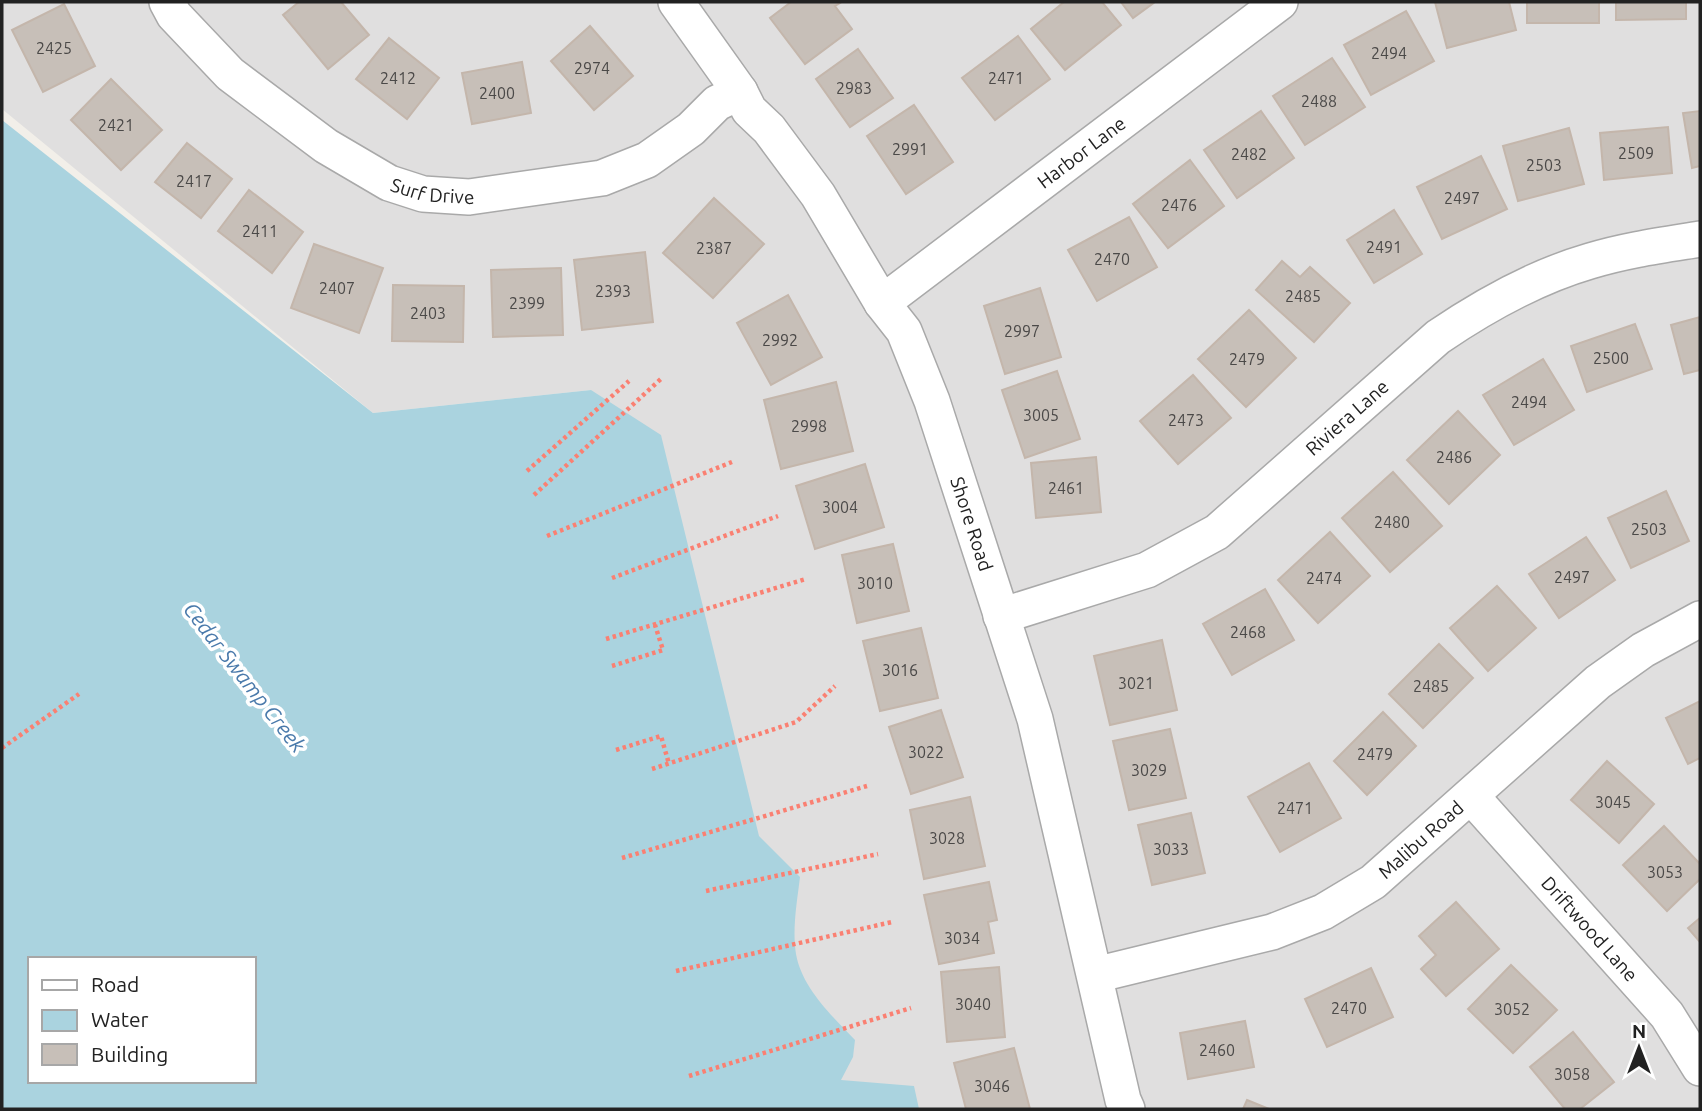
<svg xmlns="http://www.w3.org/2000/svg" width="1702" height="1111" font-family="Ubuntu,sans-serif">
	<style>
		.residential { fill: #e0dfdf }
		.water { fill: #aad3df; fill-rule: evenodd }
		.building { fill: #c7bfb8; stroke: #c4b6ab; stroke-width: 2 }
		.lines { fill: none; stroke-linecap: round; stroke-linejoin: round }
		.minor-casing { stroke: #a9a9a9; stroke-width: 38 }
		.path { stroke: #fa8072; stroke-width: 4.5; stroke-dasharray: 3.5 3.5; stroke-linecap: butt }
		.minor { stroke: #fff; stroke-width: 35 }
		.labels { text-anchor: middle; dominant-baseline: central; stroke-width: 7; stroke-linejoin: round; paint-order: stroke }
		.number-label { font-size: 16px; fill: #4b4948 }
		.street-label { font-size: 19px; fill: #222; stroke: #fff }
		.water-label { font-size: 21px; font-style: italic; fill: #4a7aab; stroke: #fff }
	</style>
	<rect width="100%" height="100%" fill="#f2efe9"/>
	<polygon class="residential" points="2,2 1700,2 1700,1109 729,1109 591,390 373,413 2,109"/>
	<path class="water" d="M2,120L373,413L591,390L661,435L759,836L800,877C797,902 792,929 796,954C802,988 832,1016 855,1040L853,1057L841,1080L914,1086L919,1109H2ZM30,959H254V1081H30Z"/>
	<g class="building">
		<polygon points="299,2 341,2 369,35 328,69 283,15"/>
		<polygon points="791,2 839,2 840,3 835,6 852,29 805,64 770,18"/>
		<polygon points="1064,2 1102,2 1121,25 1065,70 1031,29"/>
		<polygon points="1121,2 1155,2 1133,18"/>
		<polygon points="1435,2 1509,2 1516,30 1447,48"/>
		<rect x="1527" y="2" width="72" height="21"/>
		<polygon points="1616,2 1686,2 1686,19 1616,20"/>
		<polygon points="64,4 95,66 43,92 12,30"/>
		<polygon points="1406,11 1434,61 1371,95 1344,45"/>
		<polygon points="590,26 633,76 594,110 551,61"/>
		<polygon points="1018,36 1050,79 995,120 962,78"/>
		<polygon points="389,38 439,78 407,119 356,79"/>
		<polygon points="858,49 893,98 850,127 816,79"/>
		<polygon points="1332,58 1365,107 1305,145 1273,96"/>
		<polygon points="522,62 531,113 472,124 462,73"/>
		<polygon points="111,79 162,130 121,170 71,120"/>
		<polygon points="914,105 953,162 906,194 867,136"/>
		<polygon points="1261,111 1294,158 1237,198 1204,150"/>
		<polygon points="1700,111 1700,166 1692,168 1683,113"/>
		<polygon points="1668,127 1672,173 1604,180 1600,133"/>
		<polygon points="1569,128 1584,184 1518,201 1503,146"/>
		<polygon points="187,143 232,179 201,218 155,182"/>
		<polygon points="1481,156 1507,209 1442,239 1417,187"/>
		<polygon points="1190,160 1224,206 1168,248 1133,204"/>
		<polygon points="249,190 303,232 272,273 218,231"/>
		<polygon points="714,198 764,244 713,298 663,253"/>
		<polygon points="1394,210 1422,254 1374,283 1347,240"/>
		<polygon points="1129,217 1157,267 1097,301 1068,250"/>
		<polygon points="314,244 383,268 359,333 291,308"/>
		<polygon points="645,252 653,322 582,330 574,260"/>
		<polygon points="1282,261 1300,277 1310,267 1350,303 1314,342 1256,290"/>
		<polygon points="561,268 563,335 493,337 491,270"/>
		<polygon points="393,285 464,286 463,342 392,341"/>
		<polygon points="1040,288 1061,357 1005,374 984,306"/>
		<polygon points="788,295 822,357 771,385 737,323"/>
		<polygon points="1249,310 1296,358 1246,407 1198,359"/>
		<polygon points="1700,317 1700,370 1684,374 1671,325"/>
		<polygon points="1635,324 1652,369 1587,392 1571,346"/>
		<polygon points="1543,359 1574,410 1514,445 1483,395"/>
		<polygon points="1057,371 1080,439 1025,458 1002,390"/>
		<polygon points="1193,375 1231,418 1178,464 1140,421"/>
		<polygon points="836,382 853,451 781,469 764,400"/>
		<polygon points="1458,411 1500,455 1449,504 1407,460"/>
		<polygon points="1096,457 1101,512 1036,518 1031,463"/>
		<polygon points="865,464 884,527 815,549 796,486"/>
		<polygon points="1393,472 1442,526 1390,572 1342,518"/>
		<polygon points="1666,491 1689,541 1631,568 1608,518"/>
		<polygon points="1330,532 1370,576 1318,623 1278,580"/>
		<polygon points="1586,537 1615,580 1559,618 1529,574"/>
		<polygon points="893,544 909,611 857,623 842,555"/>
		<polygon points="1497,586 1536,628 1488,671 1450,628"/>
		<polygon points="1265,589 1294,640 1232,675 1203,624"/>
		<polygon points="921,628 938,698 880,711 863,641"/>
		<polygon points="1162,640 1177,710 1110,725 1094,656"/>
		<polygon points="1439,644 1473,678 1423,728 1389,694"/>
		<polygon points="1700,701 1700,758 1688,764 1666,718"/>
		<polygon points="941,710 963,777 911,794 889,727"/>
		<polygon points="1383,712 1416,746 1367,795 1334,761"/>
		<polygon points="1170,729 1186,798 1129,810 1113,741"/>
		<polygon points="1607,761 1654,804 1619,843 1571,800"/>
		<polygon points="1309,763 1341,818 1280,852 1248,797"/>
		<polygon points="970,797 985,866 924,879 910,810"/>
		<polygon points="1191,813 1205,873 1152,885 1138,825"/>
		<polygon points="1664,826 1700,864 1700,879 1667,911 1623,865"/>
		<polygon points="989,882 997,920 988,922 994,953 939,964 924,895"/>
		<polygon points="1456,902 1499,949 1446,996 1421,969 1436,955 1419,936"/>
		<polygon points="1700,918 1700,942 1688,928"/>
		<polygon points="1511,965 1557,1010 1513,1053 1468,1009"/>
		<polygon points="999,967 1005,1037 947,1042 941,972"/>
		<polygon points="1371,968 1393,1017 1327,1047 1305,999"/>
		<polygon points="1245,1021 1254,1067 1188,1079 1180,1033"/>
		<polygon points="1573,1032 1614,1082 1580,1109 1565,1109 1530,1067"/>
		<polygon points="1014,1048 1030,1109 966,1109 954,1063"/>
		<polygon points="1247,1100 1269,1109 1243,1109"/>
	</g>
	<g class="lines">
		<g class="minor-casing">
			<g id="minor">
				<path id="s1" d="M167,2L174,15L230,74L326,146L389,183L423,194L469,197L602,178L647,160L691,129L717,103L740,92"/>
				<path id="s2" d="M676,2L740,92L749,110L769,129L818,195L882,303L904,331L932,401L1035,719L1123,1100L1127,1109"/>
				<path id="s3" d="M882,303L1280,2"/>
				<path id="s4" d="M1001,616L1147,570L1217,532L1438,337C1485,305 1535,277 1590,261C1626,250 1663,245 1700,239"/>
				<path id="s5" d="M1471,796L1667,1015L1700,1068"/>
				<path id="s6" d="M1095,975L1272,932L1323,912L1373,882L1598,682L1643,650L1700,619"/>
			</g>
		</g>
		<g class="path">
			<polyline points="527,471 629,381"/>
			<polyline points="534,495 663,377"/>
			<polyline points="547,536 732,462"/>
			<polyline points="612,578 778,516"/>
			<polyline points="606,639 806,579"/>
			<polyline points="612,666 663,650 655,625"/>
			<polyline points="2,748 79,694"/>
			<polyline points="616,750 661,736 669,764"/>
			<polyline points="652,769 796,722 835,686"/>
			<polyline points="622,858 867,786"/>
			<polyline points="706,891 878,854"/>
			<polyline points="676,971 892,922"/>
			<polyline points="689,1076 911,1008"/>
		</g>
		<use href="#minor" class="minor"/>
	</g>
	<g class="labels">
		<g class="number-label">
			<text x="54" y="48">2425</text>
			<text x="1389" y="53">2494</text>
			<text x="592" y="68">2974</text>
			<text x="398" y="78">2412</text>
			<text x="1006" y="78">2471</text>
			<text x="854" y="88">2983</text>
			<text x="497" y="93">2400</text>
			<text x="1319" y="101">2488</text>
			<text x="116" y="125">2421</text>
			<text x="910" y="149">2991</text>
			<text x="1636" y="153">2509</text>
			<text x="1249" y="154">2482</text>
			<text x="1544" y="165">2503</text>
			<text x="194" y="181">2417</text>
			<text x="1462" y="198">2497</text>
			<text x="1179" y="205">2476</text>
			<text x="260" y="231">2411</text>
			<text x="1384" y="247">2491</text>
			<text x="714" y="248">2387</text>
			<text x="1112" y="259">2470</text>
			<text x="337" y="288">2407</text>
			<text x="613" y="291">2393</text>
			<text x="1303" y="296">2485</text>
			<text x="527" y="303">2399</text>
			<text x="428" y="313">2403</text>
			<text x="1022" y="331">2997</text>
			<text x="780" y="340">2992</text>
			<text x="1611" y="358">2500</text>
			<text x="1247" y="359">2479</text>
			<text x="1529" y="402">2494</text>
			<text x="1041" y="415">3005</text>
			<text x="1186" y="420">2473</text>
			<text x="809" y="426">2998</text>
			<text x="1454" y="457">2486</text>
			<text x="1066" y="488">2461</text>
			<text x="840" y="507">3004</text>
			<text x="1392" y="522">2480</text>
			<text x="1649" y="529">2503</text>
			<text x="1572" y="577">2497</text>
			<text x="1324" y="578">2474</text>
			<text x="875" y="583">3010</text>
			<text x="1248" y="632">2468</text>
			<text x="900" y="670">3016</text>
			<text x="1136" y="683">3021</text>
			<text x="1431" y="686">2485</text>
			<text x="926" y="752">3022</text>
			<text x="1375" y="754">2479</text>
			<text x="1149" y="770">3029</text>
			<text x="1613" y="802">3045</text>
			<text x="1295" y="808">2471</text>
			<text x="947" y="838">3028</text>
			<text x="1171" y="849">3033</text>
			<text x="1665" y="872">3053</text>
			<text x="962" y="938">3034</text>
			<text x="973" y="1004">3040</text>
			<text x="1349" y="1008">2470</text>
			<text x="1512" y="1009">3052</text>
			<text x="1217" y="1050">2460</text>
			<text x="1572" y="1074">3058</text>
			<text x="992" y="1086">3046</text>
		</g>
		<g class="street-label">
			<text stroke="none"><textPath href="#s3" startOffset="250">Harbor Lane</textPath></text>
			<text stroke="none"><textPath href="#s1" startOffset="334">Surf Drive</textPath></text>
			<text stroke="none"><textPath href="#s4" startOffset="406">Riviera Lane</textPath></text>
			<text stroke="none"><textPath href="#s2" startOffset="606">Shore Road</textPath></text>
			<text stroke="none"><textPath href="#s6" startOffset="359">Malibu Road</textPath></text>
			<text stroke="none"><textPath href="#s5" startOffset="178">Driftwood Lane</textPath></text>
		</g>
		<g class="water-label">
			<text transform="translate(245 677) rotate(52)">Cedar Swamp Creek</text>
		</g>
	</g>
	<rect width="1702" height="1111" fill="none" stroke="#222222" stroke-width="7"/>
	<rect x="28" y="957" width="228" height="126" fill="#ffffff" stroke="#a7a7a7" stroke-width="2"/>
	<rect x="42" y="980" width="35" height="10" fill="#ffffff" stroke="#a7a7a7" stroke-width="2"/>
	<text x="91" y="992" font-size="21" fill="#222222">Road</text>
	<rect x="42" y="1010" width="35" height="21" fill="#aad3df" stroke="#a7a7a7" stroke-width="2"/>
	<text x="91" y="1027" font-size="21" fill="#222222">Water</text>
	<rect x="42" y="1044" width="35" height="21" fill="#c7bfb8" stroke="#a7a7a7" stroke-width="2"/>
	<text x="91" y="1062" font-size="21" fill="#222222">Building</text>
	<g transform="translate(1639 1048)" stroke="#ffffff" stroke-width="5" paint-order="stroke">
	<path d="M0-5L12 26L0 18L-12 26Z" fill="#222222"/>
	<text y="-10" font-size="19" font-weight="bold" text-anchor="middle" fill="#222222">N</text>
	</g>
</svg>
